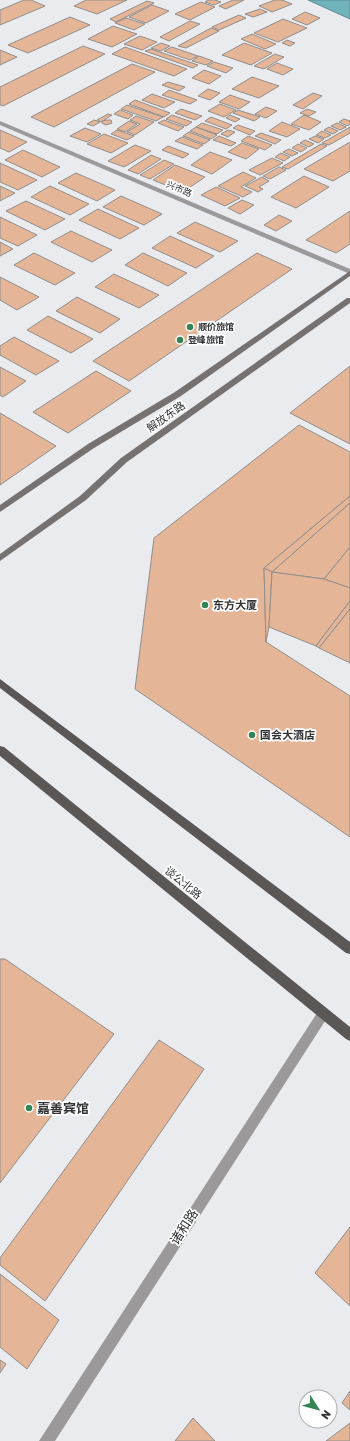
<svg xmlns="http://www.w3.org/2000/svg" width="350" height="1441" font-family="Rubik,'Noto Sans SC',sans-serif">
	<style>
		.water { fill: #70b3bb; stroke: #5d8d93 }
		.building { fill: #e5b598; stroke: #918e8b }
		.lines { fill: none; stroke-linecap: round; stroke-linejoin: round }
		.street { fill: #9b9999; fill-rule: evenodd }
		.secondary { fill: #757271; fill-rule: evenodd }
		.primary { fill: #5a5756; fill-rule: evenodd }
		.poi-dot { fill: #358454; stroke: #fff; stroke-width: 1.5 }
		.labels { text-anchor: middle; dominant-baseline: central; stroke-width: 3.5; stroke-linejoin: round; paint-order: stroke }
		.far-street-label { font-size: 9px; fill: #323335; stroke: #fff }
		.far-poi-label { font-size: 9px; font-weight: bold; fill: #323335; stroke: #fff; text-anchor: start }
		.street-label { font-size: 11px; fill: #323335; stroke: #fff }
		.poi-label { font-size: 11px; font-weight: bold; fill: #323335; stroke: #fff; text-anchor: start }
		.near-poi-label { font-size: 13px; font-weight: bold; fill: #323335; stroke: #fff; text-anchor: start }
		.near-street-label { font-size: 13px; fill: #323335; stroke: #fff }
	</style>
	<rect width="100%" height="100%" fill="#e9ebef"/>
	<polygon class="water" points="308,0 350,0 350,19"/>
	<g class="building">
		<polygon points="24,0 31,0 45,6 0,25 0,10"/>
		<polygon points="86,0 127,0 97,14 74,6"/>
		<polygon points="208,0 215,0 221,2 214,5 205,2"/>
		<polygon points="233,0 244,0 226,9 219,6"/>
		<polygon points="275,0 282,0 292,4 272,12 259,6"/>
		<polygon points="147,1 154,3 116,22 110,19"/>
		<polygon points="201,2 215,7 190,20 175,14"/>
		<polygon points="152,5 169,11 146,23 129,17"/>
		<polygon points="260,9 267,12 253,17 245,14"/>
		<polygon points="305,12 320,18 307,25 292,19"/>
		<polygon points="239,15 246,18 219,30 212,27"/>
		<polygon points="70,17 90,25 28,53 8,45"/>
		<polygon points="126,18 145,24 134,30 115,23"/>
		<polygon points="283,19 307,28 278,42 254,33"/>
		<polygon points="190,21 200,24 169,41 160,37"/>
		<polygon points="113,26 137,34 112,47 88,39"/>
		<polygon points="211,28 219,31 186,48 178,46"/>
		<polygon points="252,34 276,44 265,49 241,39"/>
		<polygon points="140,36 157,42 142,50 124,44"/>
		<polygon points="287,40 295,43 290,46 282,43"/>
		<polygon points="161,43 170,46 161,51 151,48"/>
		<polygon points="244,43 272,53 251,65 222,55"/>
		<polygon points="83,46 105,54 3,106 0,105 0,87"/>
		<polygon points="125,47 187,69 174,76 112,54"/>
		<polygon points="172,47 198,56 190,60 164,51"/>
		<polygon points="151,49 198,65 193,68 145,51"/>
		<polygon points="0,50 17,57 0,65"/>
		<polygon points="275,54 284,57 264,69 254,66"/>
		<polygon points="199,56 213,61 206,65 192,61"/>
		<polygon points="214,62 233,68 226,73 207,66"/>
		<polygon points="277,63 293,69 283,75 267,69"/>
		<polygon points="132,64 155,72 54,127 31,117"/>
		<polygon points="204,70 221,76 209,84 192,78"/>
		<polygon points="252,77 279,86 259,98 232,89"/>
		<polygon points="168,82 185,87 179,91 162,85"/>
		<polygon points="208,89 220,93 210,100 198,96"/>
		<polygon points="169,90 197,100 190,104 162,95"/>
		<polygon points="313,93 322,96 303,109 293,105"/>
		<polygon points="152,94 175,102 164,108 142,100"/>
		<polygon points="230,95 250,102 239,109 219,102"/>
		<polygon points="135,100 170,113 164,117 129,104"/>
		<polygon points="220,104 236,110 224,117 208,111"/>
		<polygon points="127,105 163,117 156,121 121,109"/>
		<polygon points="266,107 277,111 266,118 255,114"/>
		<polygon points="181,109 202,116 195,120 175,113"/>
		<polygon points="307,109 316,112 309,116 300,113"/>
		<polygon points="120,110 133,115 128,119 114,114"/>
		<polygon points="238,110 260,117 254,121 233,113"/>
		<polygon points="108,114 112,115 101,122 97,120"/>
		<polygon points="172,115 192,122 186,126 166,119"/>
		<polygon points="230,115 240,119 235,122 226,118"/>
		<polygon points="304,115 321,122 309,130 291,124"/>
		<polygon points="136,116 154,122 135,135 127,132 140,124 130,120"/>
		<polygon points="211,117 232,125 226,129 205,121"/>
		<polygon points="344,119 350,121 350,124 347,126 339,122"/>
		<polygon points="94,120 100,122 93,126 87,124"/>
		<polygon points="107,120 111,120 112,123 106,125 102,123 102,121"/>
		<polygon points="164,120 184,127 178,131 158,123"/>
		<polygon points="129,121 137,124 125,132 117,129"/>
		<polygon points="282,122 300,129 287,137 269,131"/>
		<polygon points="202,123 223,130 217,134 196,127"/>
		<polygon points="337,123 346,127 340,130 331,126"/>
		<polygon points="238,125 255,131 250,135 233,128"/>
		<polygon points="196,127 217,135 211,139 190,131"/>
		<polygon points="329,127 338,131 333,134 324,130"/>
		<polygon points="350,127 350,133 329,145 322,143"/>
		<polygon points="85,128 101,134 87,142 70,136"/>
		<polygon points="0,130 27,142 9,152 0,148"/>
		<polygon points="117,130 134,136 127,140 111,134"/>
		<polygon points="228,130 235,132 228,137 221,134"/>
		<polygon points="322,131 331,135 325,138 316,135"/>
		<polygon points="189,132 210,140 204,144 183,136"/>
		<polygon points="261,133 281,140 275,144 255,136"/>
		<polygon points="104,134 128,143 111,153 87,144"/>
		<polygon points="219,136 236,143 231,146 213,140"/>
		<polygon points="248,136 272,145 265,150 241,141"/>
		<polygon points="315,136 324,139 318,143 309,139"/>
		<polygon points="182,137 203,145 197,149 175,141"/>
		<polygon points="305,140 314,144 309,147 300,143"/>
		<polygon points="350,142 350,171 333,181 304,169"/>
		<polygon points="242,143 259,149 246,159 228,152"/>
		<polygon points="298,144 307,148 301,152 292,148"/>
		<polygon points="321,144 327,146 288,169 282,167"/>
		<polygon points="135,145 151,151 124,167 108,161"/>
		<polygon points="168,146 189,154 183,158 162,150"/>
		<polygon points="289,149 298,153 292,156 283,152"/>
		<polygon points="23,150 60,167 42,177 5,160"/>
		<polygon points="210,152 232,160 212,174 191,165"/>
		<polygon points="281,153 290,157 284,161 275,157"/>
		<polygon points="151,155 161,159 138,174 128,170"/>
		<polygon points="272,158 283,163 260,175 249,170"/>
		<polygon points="164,160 174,164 150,179 140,175"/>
		<polygon points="0,163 37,180 18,190 0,182"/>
		<polygon points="175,165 205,177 183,192 153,180"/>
		<polygon points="279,167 286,170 270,179 263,176"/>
		<polygon points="243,172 256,178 241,187 252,192 243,197 218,186"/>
		<polygon points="76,173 115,190 97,201 58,183"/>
		<polygon points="304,176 329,187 296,208 271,197"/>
		<polygon points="262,177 269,181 259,187 263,189 258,192 245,186"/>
		<polygon points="0,186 15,193 0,201"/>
		<polygon points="50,186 89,204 70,215 31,197"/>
		<polygon points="216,187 240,198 225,206 201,195"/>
		<polygon points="121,196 162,214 144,225 103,207"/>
		<polygon points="242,200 254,205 240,214 228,208"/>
		<polygon points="26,201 65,219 45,230 6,211"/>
		<polygon points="98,209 139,228 120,239 79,220"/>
		<polygon points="350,211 350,244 336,253 306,240"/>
		<polygon points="279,215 292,221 276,231 264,225"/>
		<polygon points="0,217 37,235 18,246 0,238"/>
		<polygon points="195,222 238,241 220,252 177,233"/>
		<polygon points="71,231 112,250 92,262 51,242"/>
		<polygon points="170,236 214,256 196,268 152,248"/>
		<polygon points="0,242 13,249 0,256"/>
		<polygon points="34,253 75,273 55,285 14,265"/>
		<polygon points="143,253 187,273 168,286 125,265"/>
		<polygon points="257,253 292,269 129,381 93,361"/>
		<polygon points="114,274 159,295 139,308 95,287"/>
		<polygon points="0,277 39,297 17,310 0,300"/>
		<polygon points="77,297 120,319 100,333 56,311"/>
		<polygon points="48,316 93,339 71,353 27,330"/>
		<polygon points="14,337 59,361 36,375 0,355 0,346"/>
		<polygon points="350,366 350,444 290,413"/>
		<polygon points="0,367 26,381 3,397 0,395"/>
		<polygon points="96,371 131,391 68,433 33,412"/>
		<polygon points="0,413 56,446 0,485"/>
		<polygon points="299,425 350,452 350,496 264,568 266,642 350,696 350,837 135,689 154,538"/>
		<polygon points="350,496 350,503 272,572 264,568"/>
		<polygon points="350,503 350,547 324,579 272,572"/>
		<polygon points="350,547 350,588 324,579"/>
		<polygon points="264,568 272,572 269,627 266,642"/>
		<polygon points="272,572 324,579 350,588 350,601 316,646 269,627"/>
		<polygon points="350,601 350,609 319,648 316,646"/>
		<polygon points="350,609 350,663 319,648"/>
		<polygon points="0,959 5,959 114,1034 0,1183"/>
		<polygon points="159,1040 204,1069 45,1301 0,1265 0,1258"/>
		<polygon points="350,1227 350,1306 315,1273"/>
		<polygon points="0,1274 59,1320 27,1369 0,1347"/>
		<polygon points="0,1360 6,1364 0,1373"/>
		<polygon points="350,1391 350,1410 342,1403"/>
		<polygon points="193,1418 215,1441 175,1441"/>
		<polygon points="350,1423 350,1441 326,1441"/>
	</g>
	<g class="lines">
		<g class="street">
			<polygon points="0,121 350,269 350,274 0,125"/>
			<polygon points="323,1008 327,1010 329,1014 327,1018 55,1441 39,1441 319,1010"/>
		</g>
		<g class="secondary">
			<polygon points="350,271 350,276 181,396 94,448 0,512 0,505 88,444 175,392"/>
			<polygon points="347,298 350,298 350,303 127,462 86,500 0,561 0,554 80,496 121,458"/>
		</g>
		<g class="primary">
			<polygon points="0,679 350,942 350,954 346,953 0,688"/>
			<polygon points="0,746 4,747 350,1027 350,1041 346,1039 0,756"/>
		</g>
	</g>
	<g class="poi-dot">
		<circle cx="190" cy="327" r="4"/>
		<circle cx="180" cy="340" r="4"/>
		<circle cx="205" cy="605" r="4"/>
		<circle cx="252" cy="735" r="4"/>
		<circle cx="29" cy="1108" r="4"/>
	</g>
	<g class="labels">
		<g class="far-street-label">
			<text transform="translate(179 189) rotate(23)">兴市路</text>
		</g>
		<g class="far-poi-label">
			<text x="198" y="327">顺价旅馆</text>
			<text x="188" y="340">登峰旅馆</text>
		</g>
		<g class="street-label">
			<text transform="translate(166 417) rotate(-35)">解放东路</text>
			<text transform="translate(183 883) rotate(39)">谈公北路</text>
		</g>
		<g class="poi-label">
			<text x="213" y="605">东方大厦</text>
			<text x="260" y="735">国会大酒店</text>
		</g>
		<g class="near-poi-label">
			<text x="37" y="1108">嘉善宾馆</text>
		</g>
		<g class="near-street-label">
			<text transform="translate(184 1227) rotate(-57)">诸和路</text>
		</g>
	</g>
	<g transform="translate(318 1409) rotate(126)"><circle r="19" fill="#ffffff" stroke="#adadae"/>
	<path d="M0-3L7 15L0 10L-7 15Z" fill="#358454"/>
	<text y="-6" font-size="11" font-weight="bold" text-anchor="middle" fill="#323335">N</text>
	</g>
</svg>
